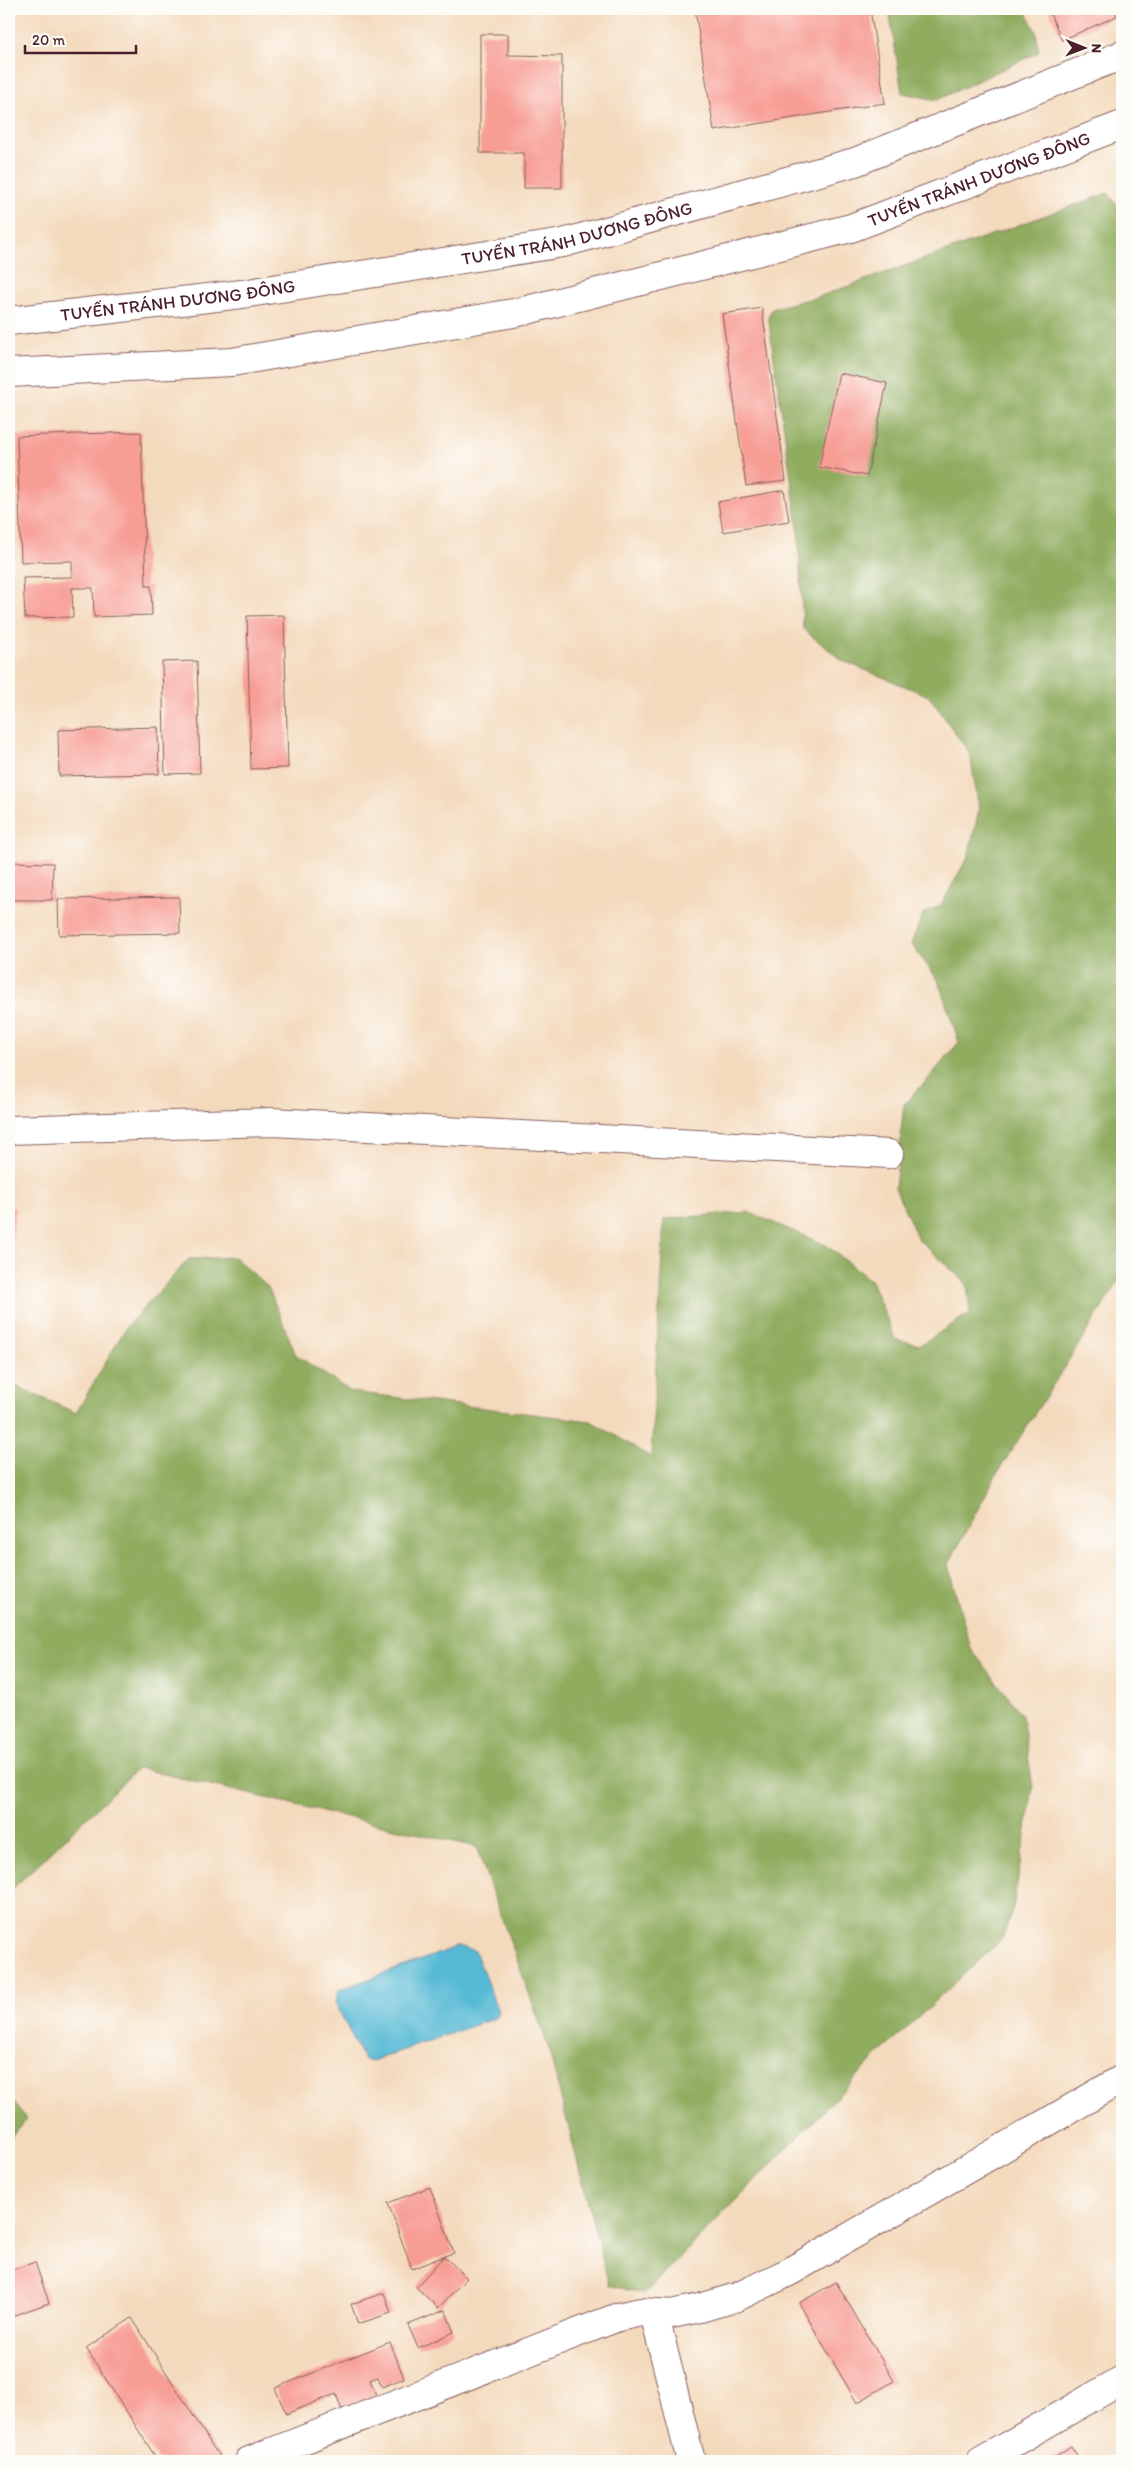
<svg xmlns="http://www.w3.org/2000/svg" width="1131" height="2470" font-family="Itim,sans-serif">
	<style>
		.forest { fill: #8fac5e; stroke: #6c6644 }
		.water { fill: #57bad6; stroke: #506c80 }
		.building { fill: #f79d94 }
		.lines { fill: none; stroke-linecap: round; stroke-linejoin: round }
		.minor-casing { stroke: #86605e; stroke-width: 30 }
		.major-casing { stroke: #86605e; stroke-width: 30 }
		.minor { stroke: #fff; stroke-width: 28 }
		.major { stroke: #fff; stroke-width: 28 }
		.labels { text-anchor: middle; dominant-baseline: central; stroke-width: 4; stroke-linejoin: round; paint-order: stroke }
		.street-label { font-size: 18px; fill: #4a1f2b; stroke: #fdfcf7 }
	</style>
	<rect width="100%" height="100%" fill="#fdfcf7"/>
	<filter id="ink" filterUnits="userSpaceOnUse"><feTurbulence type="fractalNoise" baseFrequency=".02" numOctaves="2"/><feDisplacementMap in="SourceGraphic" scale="10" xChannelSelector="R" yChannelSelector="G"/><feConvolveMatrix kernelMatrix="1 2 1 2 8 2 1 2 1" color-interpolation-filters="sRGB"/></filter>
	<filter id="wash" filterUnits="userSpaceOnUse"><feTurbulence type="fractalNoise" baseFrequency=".0096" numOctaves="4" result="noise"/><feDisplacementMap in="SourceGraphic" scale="20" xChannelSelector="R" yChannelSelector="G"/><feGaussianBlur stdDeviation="1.12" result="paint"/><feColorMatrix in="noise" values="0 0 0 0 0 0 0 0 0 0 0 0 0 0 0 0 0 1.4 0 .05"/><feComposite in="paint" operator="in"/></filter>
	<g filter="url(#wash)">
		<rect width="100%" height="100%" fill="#f4dabd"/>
		<g class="forest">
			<polygon points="889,9 1025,9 1036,32 1039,52 937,100 902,93"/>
			<polygon points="1108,193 1122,212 1122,1276 996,1475 948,1565 971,1649 1022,1715 1033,1788 1013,1907 1002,1939 876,2057 644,2294 609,2285 547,2043 476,1847 138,1768 9,1892 9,1383 76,1413 127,1326 189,1259 234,1257 268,1287 296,1355 351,1392 591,1421 651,1457 664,1219 748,1212 826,1245 871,1281 895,1339 920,1345 970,1313 967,1284 918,1239 895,1188 904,1104 929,1078 959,1042 938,980 911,944 923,914 941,905 968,857 979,810 970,754 929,696 843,661 803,629 798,528 768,316 773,308 818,297"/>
			<polygon points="9,2095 26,2119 9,2140"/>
		</g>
		<polygon class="water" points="459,1946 475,1951 498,2011 495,2018 372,2061 363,2059 335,2002 339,1990"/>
		<g id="blocks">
			<g class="building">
				<polygon points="695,9 870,9 885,103 714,131"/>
				<polygon points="1048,9 1114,9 1117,16 1062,40"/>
				<polygon points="480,34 508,34 508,55 562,56 562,188 524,188 524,153 480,153"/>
				<polygon points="762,308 786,481 746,486 722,314"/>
				<polygon points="839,373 887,383 867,476 819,467"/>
				<polygon points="141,432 146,586 151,586 152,615 94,617 93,588 72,588 73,617 25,618 23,578 72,577 72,561 21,562 17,436"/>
				<polygon points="784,490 789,521 723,532 718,502"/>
				<polygon points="284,615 288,768 251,769 247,616"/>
				<polygon points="197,661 200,773 165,774 162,662"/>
				<polygon points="158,727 159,774 59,776 58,730"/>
				<polygon points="9,862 53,863 52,900 9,900"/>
				<polygon points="179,897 180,933 59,935 58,899"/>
				<polygon points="9,1208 15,1208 10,1265 9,1265"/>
				<polygon points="430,2187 454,2253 444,2256 467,2278 438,2308 416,2287 444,2256 412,2269 388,2203"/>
				<polygon points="35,2262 49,2303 9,2317 9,2271"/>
				<polygon points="836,2282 894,2381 857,2403 799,2303"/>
				<polygon points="384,2293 391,2313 358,2324 351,2304"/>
				<polygon points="445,2310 454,2332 418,2348 408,2325"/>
				<polygon points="132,2318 213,2447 223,2461 158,2461 86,2348"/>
				<polygon points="390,2342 404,2378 382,2387 378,2377 370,2380 379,2402 344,2415 336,2394 286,2414 275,2388"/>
				<polygon points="1071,2446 1081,2461 1048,2461"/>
			</g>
		</g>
	</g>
	<g filter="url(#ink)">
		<use href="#blocks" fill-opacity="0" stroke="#86605e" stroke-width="1"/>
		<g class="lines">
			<g class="minor-casing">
				<g id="minor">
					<polyline points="9,1130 272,1122 889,1154"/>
					<polyline points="654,2313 691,2461"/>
					<polyline points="249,2461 618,2317 641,2312 671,2314 700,2308 737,2297 789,2272 1122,2079"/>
					<polyline points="981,2461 1122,2380"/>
				</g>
			</g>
			<g class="major-casing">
				<g id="major">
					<path id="s1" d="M9,321L242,294L563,243L855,162L1122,55"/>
					<path id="s2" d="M9,373L232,362L519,312L851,228L1122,125"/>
				</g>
			</g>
			<use href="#minor" class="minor"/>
			<use href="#major" class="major"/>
		</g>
	</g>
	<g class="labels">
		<g class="street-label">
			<text stroke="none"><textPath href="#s2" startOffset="994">TUYẾN TRÁNH DƯƠNG ĐÔNG</textPath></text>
			<text stroke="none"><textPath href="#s1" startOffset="575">TUYẾN TRÁNH DƯƠNG ĐÔNG</textPath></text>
			<text stroke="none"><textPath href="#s1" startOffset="170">TUYẾN TRÁNH DƯƠNG ĐÔNG</textPath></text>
		</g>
	</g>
	<rect width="1131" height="2470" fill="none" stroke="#fdfcf7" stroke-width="30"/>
	<g transform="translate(1084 48) rotate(91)" stroke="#fdfcf7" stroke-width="4" paint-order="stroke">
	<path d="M0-4L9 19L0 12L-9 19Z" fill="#4a1f2b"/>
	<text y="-8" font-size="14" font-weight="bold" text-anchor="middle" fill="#4a1f2b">N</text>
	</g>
	<path d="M25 45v8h111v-8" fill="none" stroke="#4a1f2b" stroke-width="2.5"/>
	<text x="32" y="45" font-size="15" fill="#4a1f2b" stroke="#fdfcf7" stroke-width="4" paint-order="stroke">20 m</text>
</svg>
